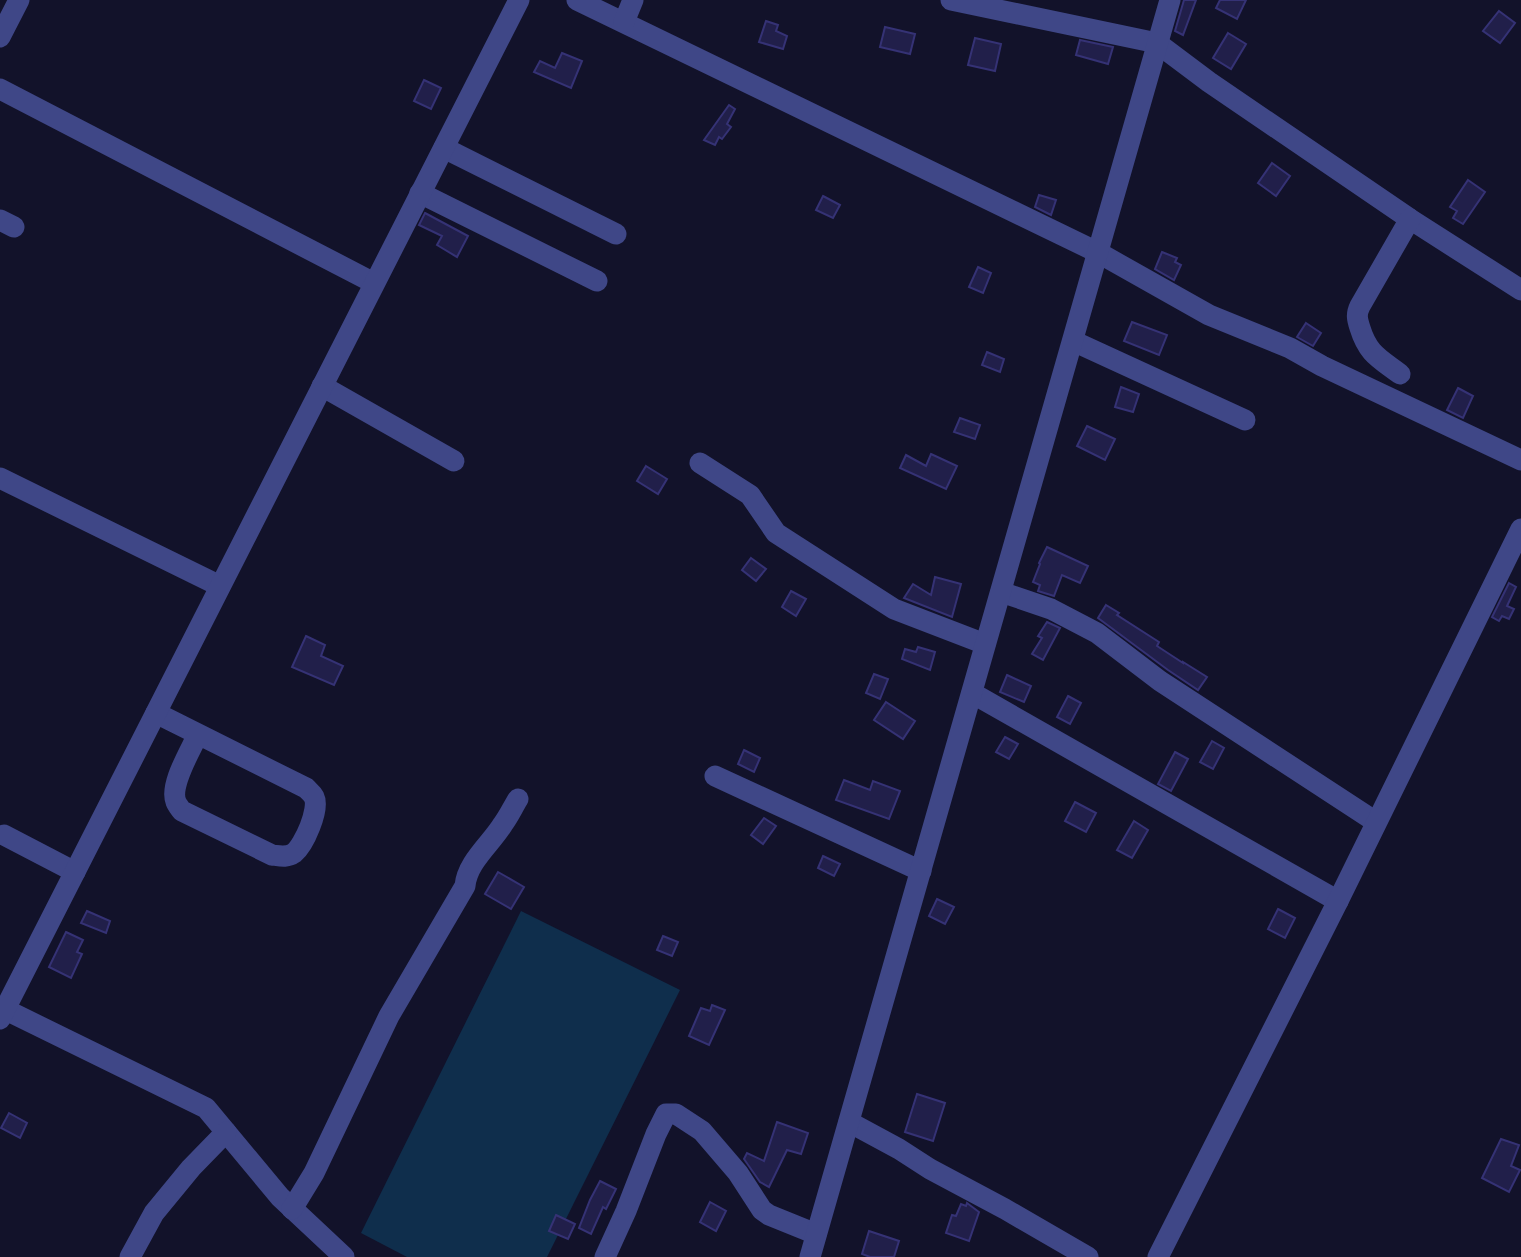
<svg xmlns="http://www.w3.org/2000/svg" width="1521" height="1257" font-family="'Noto Sans',sans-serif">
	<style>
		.water { fill: #0f2e4c }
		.building { fill: #211f4a; stroke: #353275; stroke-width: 2 }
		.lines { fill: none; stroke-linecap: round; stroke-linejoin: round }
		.minor { stroke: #3f4787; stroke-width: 21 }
	</style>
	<rect width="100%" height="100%" fill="#12122a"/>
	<polygon class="water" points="521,911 680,990 547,1257 407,1257 361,1233"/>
	<g class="building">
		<polygon points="1184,0 1196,0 1183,35 1175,31"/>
		<polygon points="1220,0 1246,0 1237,19 1216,8"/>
		<polygon points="1499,11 1515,23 1500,43 1483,31"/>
		<polygon points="766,21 778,25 776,31 787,36 783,49 759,42"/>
		<polygon points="885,27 915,34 910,54 880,47"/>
		<polygon points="1228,33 1246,44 1231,69 1213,58"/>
		<polygon points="975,38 1001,44 995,71 968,65"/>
		<polygon points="1080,40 1113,47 1108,64 1076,55"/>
		<polygon points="562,53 582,61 571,88 534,72 540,61 555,68"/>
		<polygon points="424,80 441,88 431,109 414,101"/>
		<polygon points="729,105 735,109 727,124 731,127 722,139 719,137 715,145 704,140"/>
		<polygon points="1272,163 1290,176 1276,196 1258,183"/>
		<polygon points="1468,180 1485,192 1463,224 1453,218 1457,211 1450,207"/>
		<polygon points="1039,195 1056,200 1051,215 1035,207"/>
		<polygon points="823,196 840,205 833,218 816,210"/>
		<polygon points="425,213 468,236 457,257 437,245 442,236 419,225"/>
		<polygon points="1162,252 1177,258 1175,262 1181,265 1174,280 1155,269"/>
		<polygon points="978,267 991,273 983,293 969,287"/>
		<polygon points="1132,322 1167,335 1159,355 1124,341"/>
		<polygon points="1306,323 1321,333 1313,346 1297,337"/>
		<polygon points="987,352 1004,359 1000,372 982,365"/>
		<polygon points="1121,387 1139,394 1133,412 1115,407"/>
		<polygon points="1458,388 1473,396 1463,418 1447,410"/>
		<polygon points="960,418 980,425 975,439 954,432"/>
		<polygon points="1087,426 1115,439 1105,460 1077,446"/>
		<polygon points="931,454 957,466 946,489 900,468 906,455 926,466"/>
		<polygon points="646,466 667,479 658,494 637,481"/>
		<polygon points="1047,547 1088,566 1080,583 1062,575 1054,596 1038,591 1040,585 1033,582 1040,564 1039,563"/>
		<polygon points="751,558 766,569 756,581 742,570"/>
		<polygon points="935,577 961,584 952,617 904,598 913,584 931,595"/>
		<polygon points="1509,583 1516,587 1507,606 1514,609 1509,619 1502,616 1499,621 1492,617"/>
		<polygon points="791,591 806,599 796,616 782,607"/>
		<polygon points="1106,605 1119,613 1117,615 1159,642 1157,646 1183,663 1183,662 1207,677 1198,690 1168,670 1098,618"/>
		<polygon points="1047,622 1060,628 1043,660 1032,654 1042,638 1038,636"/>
		<polygon points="306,636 325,645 321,656 343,666 334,685 292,667"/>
		<polygon points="918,647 935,652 930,670 902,659 905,649 916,652"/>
		<polygon points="874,674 888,679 880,699 866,693"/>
		<polygon points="1007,675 1031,686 1024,702 1000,692"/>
		<polygon points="1068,696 1081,703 1070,724 1057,717"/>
		<polygon points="886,702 915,721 903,739 874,720"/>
		<polygon points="1005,737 1018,744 1009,759 996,752"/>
		<polygon points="1212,741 1224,748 1213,769 1200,762"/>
		<polygon points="744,750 760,758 754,772 738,764"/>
		<polygon points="1175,752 1188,759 1171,791 1158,784"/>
		<polygon points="844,780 870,790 873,781 900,791 889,819 836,800"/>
		<polygon points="1075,802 1096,813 1086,832 1065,821"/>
		<polygon points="764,818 776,826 763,844 751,835"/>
		<polygon points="1134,821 1148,830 1132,858 1117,850"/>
		<polygon points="823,856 840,864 834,876 818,868"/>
		<polygon points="498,872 524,887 511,909 485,894"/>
		<polygon points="937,899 954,907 945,924 929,916"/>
		<polygon points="1278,909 1295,918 1285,938 1268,929"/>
		<polygon points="87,911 110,921 106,933 81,923"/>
		<polygon points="66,932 83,940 77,952 82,954 71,978 49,967"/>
		<polygon points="663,936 678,942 672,956 657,950"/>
		<polygon points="712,1005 725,1010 709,1045 689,1036 701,1008 710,1011"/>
		<polygon points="917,1094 945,1103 933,1141 905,1132"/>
		<polygon points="9,1113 27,1123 20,1138 1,1128"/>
		<polygon points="777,1122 808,1133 801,1154 787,1150 769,1187 760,1182 744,1159 747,1153 764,1161"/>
		<polygon points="1501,1139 1519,1145 1511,1166 1520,1170 1509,1192 1482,1178"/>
		<polygon points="600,1181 616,1189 606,1209 603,1207 591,1234 579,1228 590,1200"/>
		<polygon points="710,1202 726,1211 716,1231 700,1222"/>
		<polygon points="967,1203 979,1212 969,1241 946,1233 952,1215 956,1216 961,1204 966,1206"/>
		<polygon points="556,1215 575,1224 568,1239 549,1231"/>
		<polygon points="869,1231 899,1241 894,1257 870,1257 862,1254"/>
	</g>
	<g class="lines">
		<g class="minor">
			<polyline points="577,0 1099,253 1209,315 1290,348 1322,366 1521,460"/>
			<polyline points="951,0 1157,43 1209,82 1410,219 1521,290"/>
			<polyline points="624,22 633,0"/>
			<polyline points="0,37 19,0"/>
			<polyline points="0,89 374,283"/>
			<polyline points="444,148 616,234"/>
			<polyline points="420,193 597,281"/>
			<polyline points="0,220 14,227"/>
			<polyline points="1073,341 1245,420"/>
			<path d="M1400,374C1379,358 1368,354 1360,328C1357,319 1356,314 1360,306L1410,219"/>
			<polyline points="322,386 454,461"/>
			<polyline points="700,463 750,495 776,533 894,609 985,644"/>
			<polyline points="0,478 220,586"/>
			<polyline points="1001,592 1051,609 1097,633 1160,681 1376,822"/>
			<polyline points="972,693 1338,901"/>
			<path d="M156,713L306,788C309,791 312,793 314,797C320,809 304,845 294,853C287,858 280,856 272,855L182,811C181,810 176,803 176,802C169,785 191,750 198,734"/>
			<polyline points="715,776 921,871"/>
			<polyline points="4,835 75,872"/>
			<polyline points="0,1007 206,1108 280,1197 344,1257"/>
			<polyline points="0,1019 519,0"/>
			<polyline points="849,1122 899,1149 930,1169 1005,1209 1088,1257"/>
			<path d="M292,1209L314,1173L389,1016L465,886C467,862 491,844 503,824C509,816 513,807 518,799"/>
			<polyline points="130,1257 154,1213 191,1168 226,1132"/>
			<polyline points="605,1257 626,1211 656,1134 666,1114 676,1114 702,1131 738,1173 762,1210 769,1215 816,1234"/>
			<polyline points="810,1257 1170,0"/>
			<polyline points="1158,1257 1338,901 1521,529"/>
		</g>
	</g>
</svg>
